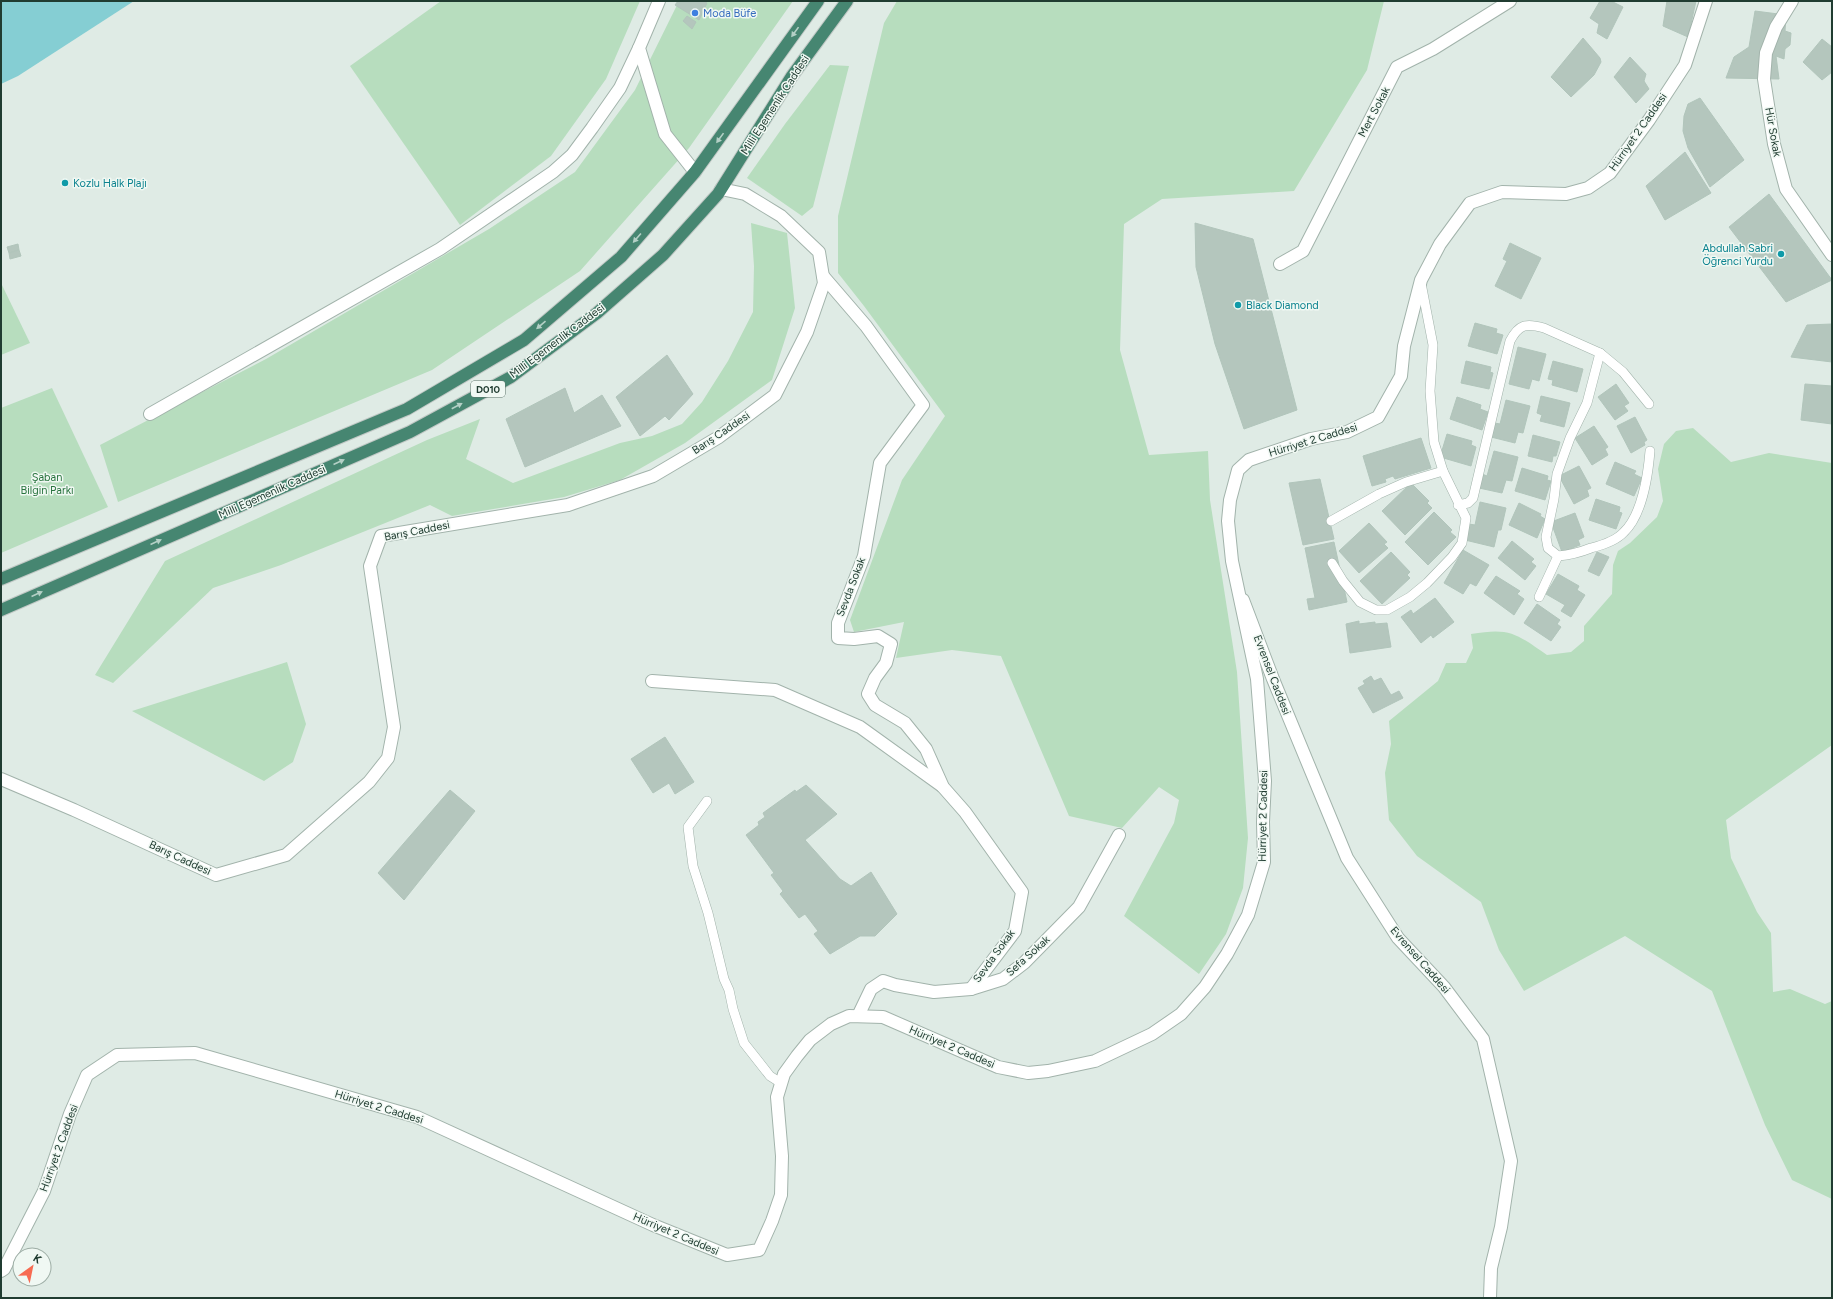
<svg xmlns="http://www.w3.org/2000/svg" width="1833" height="1299" font-family="Figtree,sans-serif">
	<style>
		.green { fill: #b7ddbe }
		.water { fill: #85ced3 }
		.building { fill: #b4c6bd; stroke: #b1c5bb }
		.lines { fill: none; stroke-linecap: round; stroke-linejoin: round }
		.service-casing { stroke: #a2b3ab; stroke-width: 10 }
		.minor-casing { stroke: #a2b3ab; stroke-width: 14 }
		.tertiary-casing { stroke: #a2b3ab; stroke-width: 14 }
		.trunk-casing { stroke: #c1c8c5; stroke-width: 14 }
		.service { stroke: #fff; stroke-width: 9 }
		.minor { stroke: #fff; stroke-width: 12 }
		.tertiary { stroke: #fff; stroke-width: 12 }
		.trunk { stroke: #468671; stroke-width: 12 }
		.oneway { fill: #b4d0c6 }
		.shop-dot { fill: #3f7fe0; stroke: #f0f8f3; stroke-width: 1.5 }
		.culture-dot { fill: #0f9aa8; stroke: #f0f8f3; stroke-width: 1.5 }
		.labels { text-anchor: middle; dominant-baseline: central; stroke-width: 3; stroke-linejoin: round; paint-order: stroke }
		.shield { fill: #f0f8f3; stroke: #5e746b; stroke-width: 1 }
		.shield-label { font-size: 10px; font-weight: bold; fill: #203c31 }
		.shop-label { font-size: 11px; fill: #366cbe; stroke: #f0f8f3; text-anchor: start }
		.street-label { font-size: 11px; fill: #203c31; stroke: #f0f8f3 }
		.culture-label { font-size: 11px; fill: #0d838f; stroke: #f0f8f3; text-anchor: start }
		.park-label { font-size: 11px; fill: #29743f; stroke: #f0f8f3 }
	</style>
	<rect width="100%" height="100%" fill="#dfebe5"/>
	<g class="green">
		<polygon points="441,1 640,1 606,79 551,156 460,225 350,66"/>
		<polygon points="679,1 793,1 689,148 580,271 432,370 118,502 100,445 266,359 489,229 575,172 635,90"/>
		<polygon points="897,1 1384,1 1367,70 1294,191 1162,199 1124,224 1120,350 1149,455 1208,451 1210,500 1237,672 1248,838 1243,888 1226,934 1199,974 1124,916 1174,823 1179,800 1159,787 1122,828 1069,816 1001,656 952,650 896,658 904,622 854,632 850,620 902,480 945,416 864,306 838,273 838,216 884,23"/>
		<polygon points="830,65 849,66 813,207 802,216 747,178 785,124"/>
		<polygon points="751,223 787,233 795,308 772,380 685,443 620,480 564,497 452,516 430,505 281,565 213,588 113,683 95,675 165,561 427,440 480,419 466,459 513,483 620,443 652,436 682,424 702,402 728,361 753,312 754,266"/>
		<polygon points="1,283 30,343 1,355"/>
		<polygon points="52,388 108,507 1,553 1,408"/>
		<path d="M1693,428L1731,462L1769,453L1832,463V745L1726,820L1731,858L1757,912L1771,933L1773,992L1790,989L1825,1004L1832,1001V1199L1792,1180L1765,1125L1712,991L1625,936L1524,991L1499,950L1481,902L1417,856L1389,820L1385,773L1391,744L1389,721L1438,681L1446,663H1466L1473,648L1471,634C1511,627 1516,634 1547,655L1571,652L1584,641V626L1612,594L1613,565L1618,551L1630,543L1657,517L1663,501L1658,469L1664,444L1676,431Z"/>
		<polygon points="287,662 306,724 293,762 264,781 132,711"/>
	</g>
	<polygon class="water" points="1,1 134,1 18,76 1,84"/>
	<g class="building">
		<polygon points="678,1 703,1 707,3 699,20 675,5"/>
		<polygon points="1600,1 1611,1 1623,7 1607,39 1597,33 1599,24 1590,18"/>
		<polygon points="1667,1 1696,1 1688,37 1663,26"/>
		<polygon points="1755,11 1786,15 1785,31 1791,33 1790,45 1785,49 1784,59 1776,56 1779,79 1726,78 1734,57 1749,47"/>
		<polygon points="687,16 696,22 692,29 683,21"/>
		<polygon points="1583,38 1600,58 1601,62 1594,75 1571,97 1551,77"/>
		<polygon points="1822,39 1832,47 1832,72 1822,80 1803,62"/>
		<polygon points="1630,57 1646,74 1644,81 1649,89 1636,103 1614,77"/>
		<polygon points="1700,98 1744,160 1710,187 1688,148 1683,131 1684,116 1688,104"/>
		<polygon points="1685,152 1711,193 1665,220 1646,186"/>
		<polygon points="1769,194 1832,280 1786,302 1729,227"/>
		<polygon points="1195,223 1253,239 1297,410 1244,429 1215,344 1196,267"/>
		<polygon points="1510,243 1541,258 1521,299 1495,286 1507,261 1503,259"/>
		<polygon points="18,244 19,250 9,253 7,247"/>
		<polygon points="19,250 21,256 10,259 9,253"/>
		<polygon points="1475,323 1497,329 1496,333 1503,335 1497,354 1468,346"/>
		<polygon points="1832,324 1832,362 1791,357 1807,325"/>
		<polygon points="1518,347 1546,354 1539,381 1532,379 1529,389 1509,384"/>
		<polygon points="667,355 693,394 669,420 665,416 640,436 616,397"/>
		<polygon points="1466,361 1491,367 1490,372 1493,373 1489,389 1461,383"/>
		<polygon points="1553,361 1583,369 1577,392 1552,385 1553,380 1548,379"/>
		<polygon points="1616,384 1629,403 1624,406 1628,411 1615,420 1598,397"/>
		<polygon points="1805,384 1832,386 1832,424 1801,420"/>
		<polygon points="565,388 574,413 602,395 621,426 525,467 506,419"/>
		<polygon points="1541,396 1570,403 1564,427 1540,421 1542,415 1537,413"/>
		<polygon points="1457,397 1481,405 1480,409 1488,412 1482,430 1450,419"/>
		<polygon points="1506,400 1530,406 1523,433 1518,432 1515,443 1491,437 1495,423 1500,424"/>
		<polygon points="1635,417 1647,440 1644,442 1645,445 1631,453 1617,426"/>
		<polygon points="1594,426 1608,447 1605,449 1608,455 1592,465 1575,438"/>
		<polygon points="1447,434 1472,441 1471,445 1476,447 1471,466 1440,457"/>
		<polygon points="1533,435 1560,442 1556,456 1553,456 1552,462 1528,456"/>
		<polygon points="1421,438 1431,468 1395,479 1393,476 1385,479 1386,482 1372,486 1363,456"/>
		<polygon points="1494,451 1518,457 1512,481 1506,480 1502,493 1479,488 1482,474 1487,476"/>
		<polygon points="1615,462 1636,471 1634,474 1642,478 1634,496 1606,484"/>
		<polygon points="1579,466 1591,488 1587,490 1589,496 1574,504 1559,476"/>
		<polygon points="1522,468 1548,476 1547,480 1551,481 1545,500 1515,491"/>
		<polygon points="1320,479 1334,539 1303,545 1289,483"/>
		<polygon points="1411,483 1429,501 1427,503 1432,508 1405,535 1382,511"/>
		<polygon points="1596,499 1620,507 1619,512 1622,513 1616,529 1589,520"/>
		<polygon points="1480,502 1506,508 1501,530 1498,530 1494,547 1465,540 1469,524 1475,525"/>
		<polygon points="1519,503 1541,514 1540,516 1545,519 1537,538 1509,525"/>
		<polygon points="1434,512 1452,530 1450,532 1456,537 1428,565 1405,542"/>
		<polygon points="1575,513 1584,537 1578,540 1580,545 1562,552 1551,522"/>
		<polygon points="1369,523 1387,542 1384,544 1388,548 1359,573 1339,551"/>
		<polygon points="1512,541 1534,559 1531,562 1536,566 1525,580 1498,558"/>
		<polygon points="1334,542 1347,602 1309,610 1307,599 1315,598 1305,548"/>
		<polygon points="1463,550 1489,565 1476,586 1470,583 1463,594 1444,583"/>
		<polygon points="1391,552 1410,572 1407,575 1410,578 1382,604 1360,581"/>
		<polygon points="1597,552 1609,557 1599,576 1588,571"/>
		<polygon points="1558,574 1579,586 1577,590 1585,595 1571,617 1561,611 1565,605 1546,594"/>
		<polygon points="1496,576 1520,591 1517,594 1524,599 1514,615 1484,593"/>
		<polygon points="1435,598 1454,622 1433,638 1431,635 1421,643 1401,617 1411,610 1413,614"/>
		<polygon points="1537,604 1560,620 1557,624 1561,627 1551,641 1524,623"/>
		<polygon points="1359,621 1359,624 1375,622 1375,624 1387,623 1391,647 1350,653 1346,624"/>
		<polygon points="1371,676 1374,681 1381,678 1391,695 1399,691 1403,698 1373,713 1358,688 1365,684 1363,681"/>
		<polygon points="665,737 694,782 675,794 669,783 653,793 631,759"/>
		<polygon points="806,785 837,814 805,840 840,879 851,886 871,872 897,914 875,936 860,936 830,954 814,934 818,931 805,914 799,918 780,894 783,891 771,875 774,873 746,835 759,825 758,822 765,817 763,813 795,790 796,792"/>
		<polygon points="450,790 475,811 404,900 378,873"/>
	</g>
	<g class="lines">
		<g class="service-casing">
			<g id="service">
				<path d="M1600,353L1587,403L1570,438L1557,474L1554,499L1546,537L1548,548L1558,556C1569,555 1581,552 1591,548C1603,545 1616,541 1624,532C1642,515 1648,475 1650,451"/>
				<path d="M1458,505L1468,503L1473,498L1510,341C1519,324 1526,323 1544,328L1600,353L1623,372L1649,404"/>
				<polyline points="1331,521 1379,494 1406,482 1443,471"/>
				<polyline points="1332,563 1343,581 1360,602 1376,610 1387,610 1410,597 1427,583 1452,557 1462,543 1466,518 1443,471 1434,442 1430,391 1433,345 1421,283"/>
				<polyline points="1539,597 1558,556"/>
				<polyline points="707,801 688,827 693,866 708,913 724,979 729,990 733,1009 744,1043 770,1076 781,1083"/>
			</g>
		</g>
		<g class="minor-casing">
			<g id="minor">
				<polyline points="659,1 639,48 665,134 695,172"/>
				<polyline points="1792,1 1776,27 1766,53 1764,79 1774,144 1786,189 1832,255"/>
				<polyline points="1280,264 1303,251 1397,67 1433,49 1510,1"/>
				<polyline points="823,276 866,326 923,405 880,463 864,556 838,623 838,638 854,639 878,636 891,644 886,663 875,678 868,694 875,705 905,723 926,749 943,787 965,812 1022,892 1015,931 971,989"/>
				<polyline points="150,414 440,249 553,172 572,155 592,128 620,88 639,48"/>
				<polyline points="1243,600 1273,679 1347,858 1398,938 1444,987 1483,1039 1511,1161 1501,1227 1491,1268 1490,1298"/>
				<polyline points="652,681 775,690 860,727 942,786"/>
				<polyline points="1,779 74,810 216,875 286,855 369,782 388,758 394,727 370,566 381,536 568,505 653,476 719,437 775,395 807,332 824,283 819,252 781,216 745,194 721,189"/>
				<polyline points="858,1016 871,989 883,981 895,985 934,992 971,989 1003,979 1024,963 1079,907 1119,835"/>
			</g>
		</g>
		<g class="tertiary-casing">
			<polyline id="tertiary" points="1,1271 4,1269 44,1191 70,1114 87,1075 117,1055 195,1053 417,1117 653,1225 727,1255 759,1250 772,1221 781,1195 782,1156 777,1097 784,1074 797,1056 810,1040 831,1024 849,1016 883,1017 998,1067 1028,1073 1048,1071 1095,1061 1152,1034 1181,1014 1205,987 1227,954 1248,915 1264,862 1263,822 1265,781 1257,679 1232,561 1228,521 1230,500 1238,470 1249,460 1311,439 1347,432 1378,417 1401,376 1404,346 1421,280 1440,244 1470,203 1502,192 1566,194 1588,188 1610,173 1649,120 1685,65 1706,1"/>
		</g>
		<g class="trunk-casing">
			<g id="trunk">
				<polyline points="1,579 407,409 524,340 621,257 695,172 818,1"/>
				<polyline points="1,610 410,432 511,377 597,313 663,255 718,194 792,76 847,1"/>
			</g>
		</g>
		<use href="#service" class="service"/>
		<use href="#minor" class="minor"/>
		<use href="#tertiary" class="tertiary"/>
		<use href="#trunk" class="trunk"/>
	</g>
	<defs><path id="oneway-solid" d="M-6-.8H1V-3.2L6.5 0L1 3.2V.8H-6Z"/></defs>
	<g class="oneway">
		<use href="#oneway-solid" transform="translate(795 32) rotate(126)"/>
		<use href="#oneway-solid" transform="translate(720 138) rotate(126)"/>
		<use href="#oneway-solid" transform="translate(637 238) rotate(131)"/>
		<use href="#oneway-solid" transform="translate(541 325) rotate(139)"/>
		<use href="#oneway-solid" transform="translate(457 406) rotate(-28)"/>
		<use href="#oneway-solid" transform="translate(339 462) rotate(-24)"/>
		<use href="#oneway-solid" transform="translate(156 542) rotate(-24)"/>
		<use href="#oneway-solid" transform="translate(37 594) rotate(-24)"/>
	</g>
	<circle class="shop-dot" cx="695" cy="13" r="4"/>
	<g class="culture-dot">
		<circle cx="65" cy="183" r="4"/>
		<circle cx="1781" cy="254" r="4"/>
		<circle cx="1238" cy="305" r="4"/>
	</g>
	<g class="labels">
		<rect class="shield" x="471" y="381" width="34" height="16" rx="3"/>
		<g class="shield-label">
			<text x="488" y="389">D010</text>
		</g>
		<g class="shop-label">
			<text x="703" y="13">Moda Büfe</text>
		</g>
		<g class="street-label">
			<text transform="translate(775 105) rotate(-57)">Milli Egemenlik Caddesi</text>
			<text transform="translate(1374 112) rotate(-62)">Mert Sokak</text>
			<text transform="translate(1638 132) rotate(-55)">Hürriyet 2 Caddesi</text>
			<text transform="translate(1773 132) rotate(80)">Hür Sokak</text>
			<text transform="translate(557 341) rotate(-37)">Milli Egemenlik Caddesi</text>
			<text transform="translate(721 433) rotate(-34)">Barış Caddesi</text>
			<text transform="translate(1313 440) rotate(-17)">Hürriyet 2 Caddesi</text>
			<text transform="translate(272 492) rotate(-24)">Milli Egemenlik Caddesi</text>
			<text transform="translate(417 531) rotate(-11)">Barış Caddesi</text>
			<text transform="translate(851 587) rotate(-69)">Sevda Sokak</text>
			<text transform="translate(1272 675) rotate(69)">Evrensel Caddesi</text>
			<text transform="translate(1263 816) rotate(-89)">Hürriyet 2 Caddesi</text>
			<text transform="translate(180 858) rotate(25)">Barış Caddesi</text>
			<text transform="translate(994 956) rotate(-54)">Sevda Sokak</text>
			<text transform="translate(1028 956) rotate(-42)">Sefa Sokak</text>
			<text transform="translate(1420 960) rotate(49)">Evrensel Caddesi</text>
			<text transform="translate(952 1047) rotate(23)">Hürriyet 2 Caddesi</text>
			<text transform="translate(379 1107) rotate(17)">Hürriyet 2 Caddesi</text>
			<text transform="translate(59 1148) rotate(-70)">Hürriyet 2 Caddesi</text>
			<text transform="translate(676 1234) rotate(23)">Hürriyet 2 Caddesi</text>
		</g>
		<g class="culture-label">
			<text x="73" y="183">Kozlu Halk Plajı</text>
			<text x="1773" y="248" text-anchor="end">Abdullah Sabri<tspan x="1773" dy="13">Öğrenci Yurdu</tspan></text>
			<text x="1246" y="305">Black Diamond</text>
		</g>
		<g class="park-label">
			<text x="47" y="477">Şaban<tspan x="47" dy="13">Bilgin Parkı</tspan></text>
		</g>
	</g>
	<rect width="1833" height="1299" fill="none" stroke="#203c31" stroke-width="4"/>
	<g transform="translate(32 1267) rotate(33)"><circle r="19" fill="#f0f8f3" stroke="#9dada5"/>
	<path d="M0-3L7 15L0 10L-7 15Z" fill="#f76b52"/>
	<text y="-6" font-size="11" font-weight="bold" text-anchor="middle" fill="#203c31">K</text>
	</g>
</svg>
